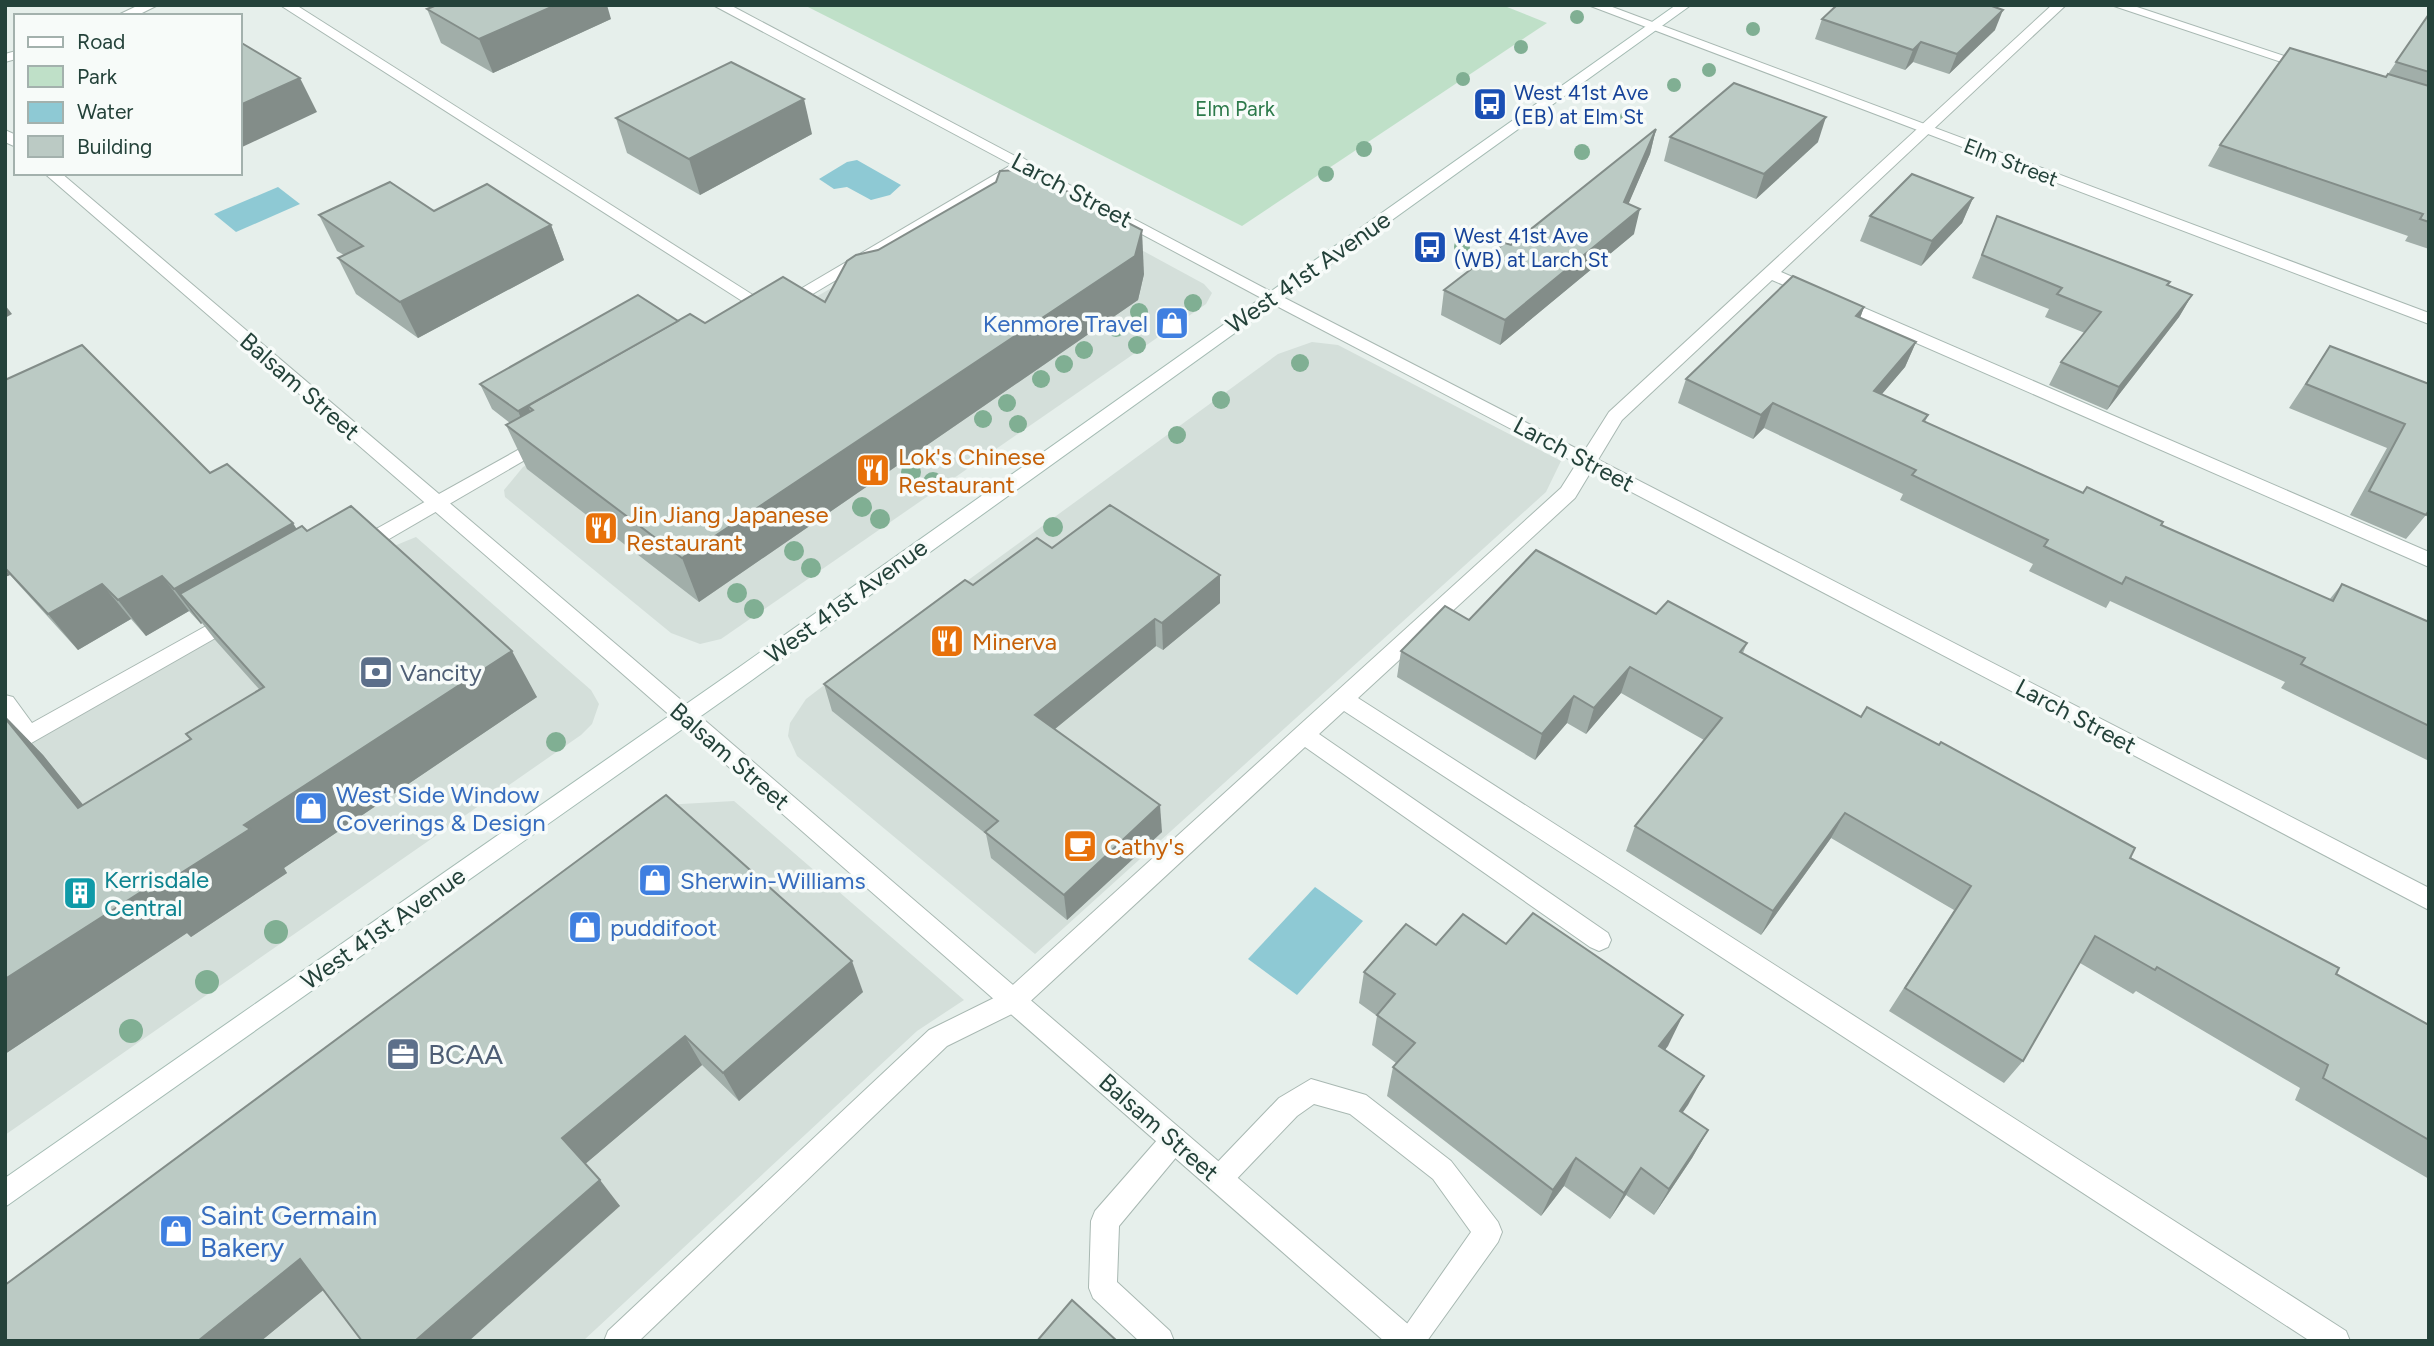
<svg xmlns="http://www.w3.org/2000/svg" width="2434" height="1346" font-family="Figtree,sans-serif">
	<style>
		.built { fill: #d4dfda }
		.green { fill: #bfe0c8 }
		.water { fill: #8ec9d4 }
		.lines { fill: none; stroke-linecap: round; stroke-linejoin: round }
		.service-casing { stroke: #a8b8b2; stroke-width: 2 }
		.minor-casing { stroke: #a8b8b2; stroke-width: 2 }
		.tertiary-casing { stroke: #a8b8b2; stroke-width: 2 }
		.secondary-casing { stroke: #a4bbb3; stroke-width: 2 }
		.service { fill: #fff; fill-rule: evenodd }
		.minor { fill: #fff; fill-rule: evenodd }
		.tertiary { fill: #fff; fill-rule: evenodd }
		.secondary { fill: #fff; fill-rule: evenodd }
		.tree { fill: #80af93 }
		.wall { fill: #a1aea9 }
		.shaded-wall { fill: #838d89 }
		.building { fill: #bbcac4; stroke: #838d89; stroke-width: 2 }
		.labels { text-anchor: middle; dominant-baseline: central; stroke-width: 7; stroke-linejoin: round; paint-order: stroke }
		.far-transit-label { font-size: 21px; fill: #164399; stroke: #f7fbf9; text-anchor: start }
		.far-park-label { font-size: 21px; fill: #2d7a4b; stroke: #f7fbf9 }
		.far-street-label { font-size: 21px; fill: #24423a; stroke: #f7fbf9 }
		.street-label { font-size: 24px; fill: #24423a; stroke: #f7fbf9 }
		.shop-label { font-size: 24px; fill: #366cbe; stroke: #f7fbf9; text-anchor: start }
		.food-label { font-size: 24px; fill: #c56008; stroke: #f7fbf9; text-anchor: start }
		.service-label { font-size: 24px; fill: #4e5e75; stroke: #f7fbf9; text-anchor: start }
		.culture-label { font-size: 24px; fill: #0d838f; stroke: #f7fbf9; text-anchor: start }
		.near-service-label { font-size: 28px; fill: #4e5e75; stroke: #f7fbf9; text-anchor: start }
		.near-shop-label { font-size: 28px; fill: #366cbe; stroke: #f7fbf9; text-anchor: start }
	</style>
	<rect width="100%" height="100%" fill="#e6efeb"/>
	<g class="built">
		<polygon points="1020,184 1204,284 1212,293 1206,304 721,639 700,644 671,633 505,497 504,490 523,467 990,196"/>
		<polygon points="1312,342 1338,345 1561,461 1546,492 1035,954 797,756 788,736 790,723 806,699 823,686 1278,354"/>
		<polygon points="416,537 591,690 599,704 592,724 581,735 5,1135 5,751 375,539 394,546"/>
		<polygon points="734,801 964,1000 917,1031 583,1341 5,1341 5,1290 664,805"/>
	</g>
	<polygon class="green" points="804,5 1502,5 1547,23 1242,226"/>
	<g class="water">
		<polygon points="857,160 901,185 890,195 871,200 847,187 834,189 819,179 847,162"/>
		<polygon points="278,187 300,204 236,232 214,214"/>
		<polygon points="1315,887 1363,921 1297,995 1248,959"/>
	</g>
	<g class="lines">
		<g class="service-casing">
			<g id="service">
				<polygon points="280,5 296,5 778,311 776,315 764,315"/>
				<polygon points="2052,5 2066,5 1781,272 2429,552 2429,567 1772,280 1622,420 1575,498 1358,698 2346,1331 2350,1341 2310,1341 1344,711 1319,734 1608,933 1611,940 1608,947 1599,951 1590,947 1305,747 1022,1009 947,1046 639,1341 604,1341 608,1331 929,1030 1004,993 1561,488 1609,412"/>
				<polygon points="2111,5 2131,5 2317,67 2305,70"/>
				<polygon points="1023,158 1031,163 1028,166 789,308 783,309 775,304"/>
				<polygon points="543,436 552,442 549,446 365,553 351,553 348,548 351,543"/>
				<polygon points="233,611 240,614 243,619 240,624 5,758 5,738 15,733 5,719 5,695 13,697 32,723"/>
				<polygon points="1311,1079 1366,1095 1451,1161 1498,1222 1502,1232 1498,1242 1427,1341 1395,1341 1471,1232 1433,1179 1350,1114 1314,1104 1297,1116 1228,1188 1219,1192 1210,1188 1206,1179 1210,1170 1279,1098"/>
				<polygon points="1174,1127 1183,1131 1187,1140 1183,1149 1119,1226 1117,1282 1170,1331 1174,1341 1139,1341 1093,1298 1089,1288 1091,1221 1095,1211 1165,1131"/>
			</g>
		</g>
		<g class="minor-casing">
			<g id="minor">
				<polygon points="139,5 158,5 136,16 116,16"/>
				<polygon points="713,5 730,5 1281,297 1279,301 1267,301"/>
				<polygon points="1588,5 1607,5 2429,313 2429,324"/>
				<polygon points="16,51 16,59 5,62 5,54"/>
				<polygon points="5,130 16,135 16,147 5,142"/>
				<polygon points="44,173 61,173 631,657 1416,1331 1420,1341 1384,1341 617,669"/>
			</g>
		</g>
		<g class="tertiary-casing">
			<polygon id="tertiary" points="1273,292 2429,888 2429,910 1267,301 1267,293"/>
		</g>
		<g class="secondary-casing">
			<polygon id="secondary" points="1676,5 1691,5 752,680 5,1207 5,1178 738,668"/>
		</g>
		<use href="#service" class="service"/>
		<use href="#minor" class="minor"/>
		<use href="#tertiary" class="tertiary"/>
		<use href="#secondary" class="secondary"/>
	</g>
	<g class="tree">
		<circle cx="1577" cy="17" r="7"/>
		<circle cx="1753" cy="29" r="7"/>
		<circle cx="1521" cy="47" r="7"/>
		<circle cx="1709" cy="70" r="7"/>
		<circle cx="1463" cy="79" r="7"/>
		<circle cx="1674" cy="85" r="7"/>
		<circle cx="1627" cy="117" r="7"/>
		<circle cx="1364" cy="149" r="8"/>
		<circle cx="1582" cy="152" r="8"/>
		<circle cx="1326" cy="174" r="8"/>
		<circle cx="1462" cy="247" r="8"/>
		<circle cx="1193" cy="303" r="9"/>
		<circle cx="1139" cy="312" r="9"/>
		<circle cx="1116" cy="328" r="9"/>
		<circle cx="1137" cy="345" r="9"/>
		<circle cx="1084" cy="350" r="9"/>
		<circle cx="1300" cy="363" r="9"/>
		<circle cx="1064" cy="364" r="9"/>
		<circle cx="1041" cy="379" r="9"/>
		<circle cx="1221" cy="400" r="9"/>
		<circle cx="1007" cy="403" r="9"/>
		<circle cx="983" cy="419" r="9"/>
		<circle cx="1018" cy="424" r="9"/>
		<circle cx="1177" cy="435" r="9"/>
		<circle cx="911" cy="472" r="10"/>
		<circle cx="933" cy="482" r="10"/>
		<circle cx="862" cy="507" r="10"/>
		<circle cx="880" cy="519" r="10"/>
		<circle cx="1053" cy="527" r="10"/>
		<circle cx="794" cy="551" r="10"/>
		<circle cx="811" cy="568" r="10"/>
		<circle cx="737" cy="593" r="10"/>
		<circle cx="754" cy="609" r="10"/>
		<circle cx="556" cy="742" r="10"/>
		<circle cx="276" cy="932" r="12"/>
		<circle cx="207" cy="982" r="12"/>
		<circle cx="131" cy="1031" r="12"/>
	</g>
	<g class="wall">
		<polygon points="427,9 611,19 493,73 441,43"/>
		<polygon points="2429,14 2429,249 2405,241 2408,236 2208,166 2220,145 2386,77"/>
		<polygon points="1822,19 1995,30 1949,74 1913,62 1905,70 1815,39"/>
		<polygon points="616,118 812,134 700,195 627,153"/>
		<polygon points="1656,129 1650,154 1628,204 1634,234 1500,345 1441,315 1444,290 1511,245"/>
		<polygon points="1670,137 1818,142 1756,199 1664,161"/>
		<polygon points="1043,179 1144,274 1138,300 699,602 527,469 506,425 510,423 492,409 480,384 678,321 705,323 825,302 878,250"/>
		<polygon points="1973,198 1962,223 1921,266 1860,241 1870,216"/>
		<polygon points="434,211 551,225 564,260 418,338 356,294 338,258 344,255 337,251 319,215"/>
		<polygon points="1997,216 2192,295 2179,317 2107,410 2049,385 2061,362 2085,333 2045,317 2049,309 1972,278"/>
		<polygon points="1864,307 1860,318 1916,342 1905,367 1882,394 1928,415 1925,422 2083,493 2161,525 2329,600 2342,584 2429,622 2429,761 2281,688 2285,682 2110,601 2106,608 2029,571 2033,564 1900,500 1903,494 1764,428 1753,439 1678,403 1686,379"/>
		<polygon points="2330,346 2429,384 2426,515 2406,539 2350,515 2387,448 2289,408"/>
		<polygon points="5,380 210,473 297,529 307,531 537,697 284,868 287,873 191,937 187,933 5,1054 5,716 43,755 83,805 191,739 259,689 216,641 202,623 201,624 189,611 146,636 131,619 78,650 10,575 5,577"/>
		<polygon points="1052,548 1220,575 1220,603 1163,650 1156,646 1055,729 1162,832 1067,920 991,858 986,834 832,711 824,684 973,585"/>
		<polygon points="1656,614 1747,643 1743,653 1861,717 2130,858 2336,974 2429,1025 2429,1179 2295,1100 2300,1088 2136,991 2133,994 2080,963 2023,1061 2004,1083 1889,1011 1954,910 1831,838 1761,935 1626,851 1635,826 1704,740 1621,693 1586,734 1567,723 1535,760 1397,677 1401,651 1469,620"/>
		<polygon points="666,795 863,992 739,1101 702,1065 585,1164 620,1206 323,1290 261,1341 5,1341"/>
		<polygon points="1506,944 1683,1015 1665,1050 1704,1076 1682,1113 1708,1130 1692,1158 1654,1215 1626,1195 1610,1219 1564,1186 1541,1216 1387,1096 1393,1067 1396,1063 1372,1045 1377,1016 1359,1003 1364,972 1436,945"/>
	</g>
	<g class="shaded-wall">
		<polygon points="556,5 607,5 611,19 493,73 479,39"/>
		<polygon points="2003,10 1995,30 1949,74 1957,54"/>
		<polygon points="1921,42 1913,62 1905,70 1913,50"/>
		<polygon points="300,78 317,112 240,148 240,105"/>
		<polygon points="804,99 812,134 700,195 689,159"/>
		<polygon points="1826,117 1818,142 1756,199 1764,174"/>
		<polygon points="1656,129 1650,154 1619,226 1640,209 1634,234 1500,345 1505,320 1624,202"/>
		<polygon points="1973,198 1962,223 1921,266 1932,241"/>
		<polygon points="551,225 564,260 418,338 400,302"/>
		<polygon points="1142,230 1144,274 1138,300 699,602 682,558"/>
		<polygon points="2192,295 2179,317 2107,410 2119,387"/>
		<polygon points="5,305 12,314 5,318"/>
		<polygon points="1864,307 1855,332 1856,316"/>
		<polygon points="679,321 528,406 539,431 529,437 518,411"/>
		<polygon points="1916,342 1905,367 1864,415 1874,391"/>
		<polygon points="1773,403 1764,428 1753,439 1761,415"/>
		<polygon points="293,523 315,559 180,594 202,623 201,624 174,589"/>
		<polygon points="5,570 10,575 5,577"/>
		<polygon points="1220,575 1220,603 1163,650 1162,623"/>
		<polygon points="162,576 189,611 146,636 118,600"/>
		<polygon points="102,584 131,619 78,650 48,614"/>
		<polygon points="1155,619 1156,646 1039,742 1035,715"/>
		<polygon points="512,651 537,697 284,868 287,873 191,937 187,933 5,1054 5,979 244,825"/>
		<polygon points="1630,667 1621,693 1586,734 1594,708"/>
		<polygon points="1574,696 1567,723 1535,760 1542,734"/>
		<polygon points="5,716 43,755 122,853 78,808 5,718"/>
		<polygon points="1160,805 1162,832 1067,920 1064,895"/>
		<polygon points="1845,813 1831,838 1761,935 1773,911"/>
		<polygon points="852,961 863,992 739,1101 723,1073"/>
		<polygon points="1683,1015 1668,1046 1645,1076 1659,1046"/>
		<polygon points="685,1036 702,1065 584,1165 562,1138"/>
		<polygon points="1704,1076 1688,1105 1664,1139 1680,1111"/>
		<polygon points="1708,1130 1692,1158 1654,1215 1669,1189"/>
		<polygon points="1576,1158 1564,1186 1541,1216 1553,1190"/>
		<polygon points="1641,1168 1626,1195 1610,1219 1624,1193"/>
		<polygon points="600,1180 620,1206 469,1341 415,1341"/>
		<polygon points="300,1259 332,1283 261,1341 198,1341"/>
	</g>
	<g class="building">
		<polygon points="437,5 556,5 479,39 427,9"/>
		<polygon points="1837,5 1989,5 2003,10 1957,54 1921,42 1913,50 1822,19"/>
		<polygon points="2429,14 2429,72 2396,62"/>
		<polygon points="240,42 300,78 240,105"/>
		<polygon points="2290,48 2386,77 2388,74 2429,86 2429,222 2420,219 2423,214 2220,145"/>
		<polygon points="731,62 804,99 689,159 616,118"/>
		<polygon points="1734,83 1826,117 1764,174 1670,137"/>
		<polygon points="1656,129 1624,202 1640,209 1505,320 1444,290 1505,243 1511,245"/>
		<polygon points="1036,169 1043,179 1142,230 1135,256 682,558 506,425 533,410 528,406 690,314 705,323 783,277 825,302 847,261 856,255 878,250 996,182 1000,171"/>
		<polygon points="1912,174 1973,198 1932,241 1870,216"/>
		<polygon points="390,182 434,211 487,184 551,225 400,302 338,258 363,246 319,215"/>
		<polygon points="1997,216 2170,282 2167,285 2192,295 2119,387 2061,362 2101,312 2057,294 2062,288 1982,255"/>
		<polygon points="1793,276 1864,307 1856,316 1916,342 1874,391 1928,415 1923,421 2083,493 2087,487 2163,522 2161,525 2333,601 2342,584 2429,622 2429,726 2301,664 2305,658 2126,577 2122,584 2044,546 2048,540 1912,475 1916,470 1773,403 1761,415 1686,379"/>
		<polygon points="638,295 678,321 518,411 480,384"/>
		<polygon points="82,345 210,473 227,464 293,523 174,589 162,576 118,600 102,584 48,614 5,568 5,380"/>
		<polygon points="2330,346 2429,384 2429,510 2426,515 2369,491 2405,424 2306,384"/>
		<polygon points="1110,505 1220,575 1162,623 1155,619 1035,715 1160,805 1064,895 985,832 998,821 824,684 965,580 973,585 1037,538 1052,548"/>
		<polygon points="351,506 512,651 244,825 250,829 148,894 144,890 5,979 5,718 78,808 191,739 186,734 264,687 180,594 302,526 307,531"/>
		<polygon points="1536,550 1656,614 1668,601 1747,643 1740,652 1861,717 1867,707 1939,745 1941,742 2135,848 2130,858 2339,968 2336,974 2429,1025 2429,1140 2323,1078 2328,1065 2157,967 2155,970 2095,936 2023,1061 1905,988 1971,886 1845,813 1773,911 1635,826 1722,718 1630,667 1594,708 1574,696 1542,734 1401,651 1445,606 1469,620"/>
		<polygon points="666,795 852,961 723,1073 685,1036 562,1138 600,1180 415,1341 362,1341 300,1259 198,1341 5,1341 5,1285"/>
		<polygon points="1533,913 1683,1015 1659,1046 1704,1076 1680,1111 1708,1130 1669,1189 1641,1168 1624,1193 1576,1158 1553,1190 1393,1067 1415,1043 1377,1015 1395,994 1364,972 1406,924 1436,945 1463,914 1506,944"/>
		<polygon points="1072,1300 1117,1341 1037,1341"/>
	</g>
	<defs>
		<g id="bus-square" transform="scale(1.75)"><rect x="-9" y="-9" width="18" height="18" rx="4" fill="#1a4fb4" stroke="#f7fbf9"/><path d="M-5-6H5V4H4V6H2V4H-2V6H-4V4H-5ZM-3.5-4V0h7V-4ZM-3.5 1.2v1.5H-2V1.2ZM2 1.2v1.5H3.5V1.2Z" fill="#fff"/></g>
		<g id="shop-square" transform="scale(1.75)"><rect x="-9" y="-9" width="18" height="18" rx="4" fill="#3f7fe0" stroke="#f7fbf9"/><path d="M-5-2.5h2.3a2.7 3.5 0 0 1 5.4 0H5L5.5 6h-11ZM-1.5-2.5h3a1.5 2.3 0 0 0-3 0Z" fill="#fff"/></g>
		<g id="restaurant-square" transform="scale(1.75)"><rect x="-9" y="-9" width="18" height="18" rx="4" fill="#e8710a" stroke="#f7fbf9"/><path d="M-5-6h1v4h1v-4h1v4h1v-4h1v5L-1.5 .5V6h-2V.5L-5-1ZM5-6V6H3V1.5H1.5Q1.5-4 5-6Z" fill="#fff"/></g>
		<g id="bank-square" transform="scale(1.75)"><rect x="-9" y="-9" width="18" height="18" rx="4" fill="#5c6f8a" stroke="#f7fbf9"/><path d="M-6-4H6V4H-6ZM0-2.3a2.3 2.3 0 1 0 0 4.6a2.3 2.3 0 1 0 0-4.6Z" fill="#fff"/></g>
		<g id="cafe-square" transform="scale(1.75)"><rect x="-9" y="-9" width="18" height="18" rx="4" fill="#e8710a" stroke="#f7fbf9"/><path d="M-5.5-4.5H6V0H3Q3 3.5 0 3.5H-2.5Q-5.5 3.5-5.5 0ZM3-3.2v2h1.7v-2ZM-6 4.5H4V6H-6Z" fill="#fff"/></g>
		<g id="building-square" transform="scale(1.75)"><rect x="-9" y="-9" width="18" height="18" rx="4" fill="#0f9aa8" stroke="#f7fbf9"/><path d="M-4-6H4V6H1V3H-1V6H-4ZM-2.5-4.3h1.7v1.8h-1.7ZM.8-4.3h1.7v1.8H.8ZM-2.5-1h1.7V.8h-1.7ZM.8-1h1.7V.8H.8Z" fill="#fff"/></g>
		<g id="office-square" transform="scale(1.75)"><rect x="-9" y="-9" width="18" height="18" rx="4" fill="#5c6f8a" stroke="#f7fbf9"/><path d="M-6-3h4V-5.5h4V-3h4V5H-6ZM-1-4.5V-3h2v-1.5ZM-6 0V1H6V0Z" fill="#fff"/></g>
	</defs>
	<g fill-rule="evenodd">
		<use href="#bus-square" x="1490" y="104"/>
		<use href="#bus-square" x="1430" y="247"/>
		<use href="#shop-square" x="1172" y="323"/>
		<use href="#restaurant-square" x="873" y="470"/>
		<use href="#restaurant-square" x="601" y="528"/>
		<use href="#restaurant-square" x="947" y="641"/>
		<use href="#bank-square" x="376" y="672"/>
		<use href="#shop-square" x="311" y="808"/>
		<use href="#cafe-square" x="1080" y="846"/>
		<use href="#shop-square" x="655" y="880"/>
		<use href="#building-square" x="80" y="893"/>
		<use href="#shop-square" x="585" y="927"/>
		<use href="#office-square" x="403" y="1054"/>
		<use href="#shop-square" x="176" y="1231"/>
	</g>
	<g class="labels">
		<g class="far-transit-label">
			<text x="1514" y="92">West 41st Ave<tspan x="1514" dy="24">(EB) at Elm St</tspan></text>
			<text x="1454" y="235">West 41st Ave<tspan x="1454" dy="24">(WB) at Larch St</tspan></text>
		</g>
		<g class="far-park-label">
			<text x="1235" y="108">Elm Park</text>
		</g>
		<g class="far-street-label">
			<text transform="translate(2011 162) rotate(21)">Elm Street</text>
		</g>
		<g class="street-label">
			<text transform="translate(1072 190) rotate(28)">Larch Street</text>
			<text transform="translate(1308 272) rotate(-35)">West 41st Avenue</text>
			<text transform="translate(300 386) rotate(41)">Balsam Street</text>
			<text transform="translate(1574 454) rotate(28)">Larch Street</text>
			<text transform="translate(846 601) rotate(-36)">West 41st Avenue</text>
			<text transform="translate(2076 716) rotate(28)">Larch Street</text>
			<text transform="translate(730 756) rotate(41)">Balsam Street</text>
			<text transform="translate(383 928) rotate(-35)">West 41st Avenue</text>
			<text transform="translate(1159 1127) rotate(41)">Balsam Street</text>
		</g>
		<g class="shop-label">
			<text x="1148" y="323" text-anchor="end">Kenmore Travel</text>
			<text x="336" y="794">West Side Window<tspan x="336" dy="28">Coverings &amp; Design</tspan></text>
			<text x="680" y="880">Sherwin-Williams</text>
			<text x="610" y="927">puddifoot</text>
		</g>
		<g class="food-label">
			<text x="898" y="456">Lok's Chinese<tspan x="898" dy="28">Restaurant</tspan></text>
			<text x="626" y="514">Jin Jiang Japanese<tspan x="626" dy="28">Restaurant</tspan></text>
			<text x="972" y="641">Minerva</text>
			<text x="1104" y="846">Cathy's</text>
		</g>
		<g class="service-label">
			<text x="400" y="672">Vancity</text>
		</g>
		<g class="culture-label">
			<text x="104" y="879">Kerrisdale<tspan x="104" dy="28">Central</tspan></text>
		</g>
		<g class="near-service-label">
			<text x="428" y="1054">BCAA</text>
		</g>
		<g class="near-shop-label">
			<text x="200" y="1215">Saint Germain<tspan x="200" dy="32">Bakery</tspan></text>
		</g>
	</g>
	<rect width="2434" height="1346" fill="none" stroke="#24423a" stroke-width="14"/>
	<rect x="14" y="14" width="228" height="161" fill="#f7fbf9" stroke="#a3b1ad" stroke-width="2"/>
	<rect x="28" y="37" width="35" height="10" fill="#ffffff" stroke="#a3b1ad" stroke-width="2"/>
	<text x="77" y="49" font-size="21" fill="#24423a">Road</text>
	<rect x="28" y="66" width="35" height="21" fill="#bfe0c8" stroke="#a3b1ad" stroke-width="2"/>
	<text x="77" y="84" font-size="21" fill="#24423a">Park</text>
	<rect x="28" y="102" width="35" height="21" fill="#8ec9d4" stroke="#a3b1ad" stroke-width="2"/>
	<text x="77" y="119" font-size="21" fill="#24423a">Water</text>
	<rect x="28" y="136" width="35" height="21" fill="#bbcac4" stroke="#a3b1ad" stroke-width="2"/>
	<text x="77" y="154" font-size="21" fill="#24423a">Building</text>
</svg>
